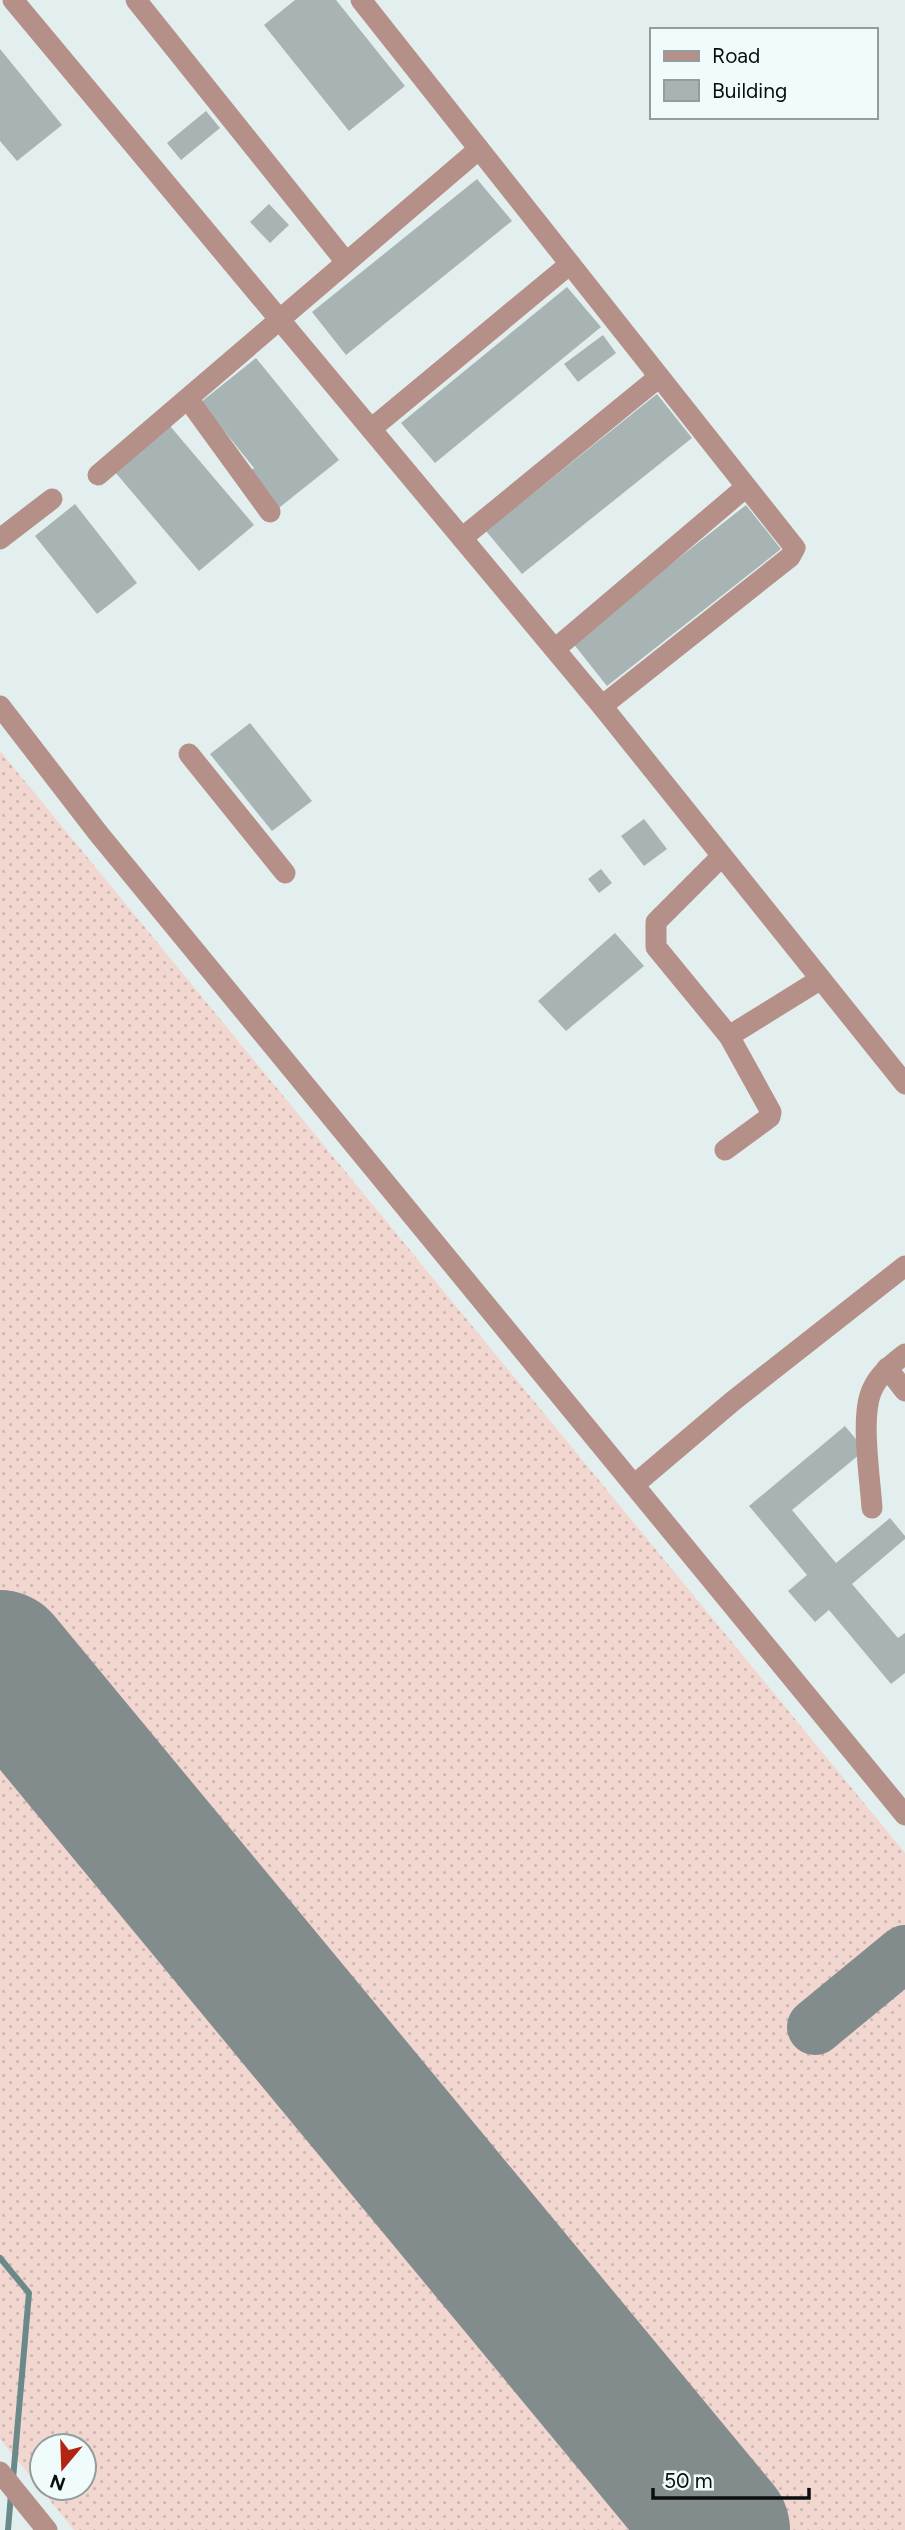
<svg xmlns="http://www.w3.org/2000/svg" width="905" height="2530" font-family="Figtree,sans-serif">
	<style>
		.grass { fill: url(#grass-dots); fill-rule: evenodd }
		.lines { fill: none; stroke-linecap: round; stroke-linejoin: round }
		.stream { stroke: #6c8989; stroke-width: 6 }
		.taxiway { stroke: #838c8c; stroke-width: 56 }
		.runway { stroke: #838c8c; stroke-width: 140 }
		.building { fill: #a8b4b4 }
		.minor { stroke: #b59089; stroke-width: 21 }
	</style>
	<defs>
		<pattern id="grass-dots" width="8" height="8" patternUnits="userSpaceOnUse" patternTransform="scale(1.75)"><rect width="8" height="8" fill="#f2d6d0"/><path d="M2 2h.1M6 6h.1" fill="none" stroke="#ceb6b1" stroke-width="1.8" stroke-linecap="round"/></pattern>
	</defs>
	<rect width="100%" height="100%" fill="#e3efef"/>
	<path class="grass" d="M0,751L905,1853V2530H74L0,2439ZM42,2446H84V2488H42Z"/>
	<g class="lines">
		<g class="stream">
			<polyline points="0,2258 29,2293 13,2479"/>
			<polyline points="8,2530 11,2494"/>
		</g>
		<polyline class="taxiway" points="815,2027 905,1953"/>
		<polyline class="runway" points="0,1660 720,2530"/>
	</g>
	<g class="building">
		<polygon points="295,0 336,0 405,86 349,131 264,25"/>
		<polygon points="0,49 62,125 17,161 0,141"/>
		<polygon points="206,111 220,128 181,160 167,143"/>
		<polygon points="477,179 512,221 346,355 312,312"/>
		<polygon points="269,204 289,225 270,243 250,222"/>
		<polygon points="567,287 601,327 435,463 401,423"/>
		<polygon points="603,335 616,353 578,382 564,364"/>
		<polygon points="256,358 339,460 275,511 246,475 254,468 201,402"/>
		<polygon points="657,394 692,438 522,574 486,531"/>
		<polygon points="170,426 254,525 199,571 115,472"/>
		<polygon points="75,504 137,583 97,614 35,536"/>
		<polygon points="746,505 781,549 607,686 572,642"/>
		<polygon points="250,723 312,801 272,831 210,754"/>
		<polygon points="644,819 667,849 644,866 621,836"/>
		<polygon points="601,869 612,883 599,893 588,879"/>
		<polygon points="615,933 644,966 566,1031 538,1001"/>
		<polygon points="845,1426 865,1450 792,1510 836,1563 890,1518 905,1536 905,1539 852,1584 898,1638 905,1633 905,1673 891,1684 829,1610 815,1622 788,1591 807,1575 749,1506"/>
	</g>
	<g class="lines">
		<g class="minor">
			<polyline points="13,0 602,706 905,1084"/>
			<polyline points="136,0 346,262"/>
			<polyline points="361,0 795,548 790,557 602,706"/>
			<polyline points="188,399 270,512"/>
			<polyline points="371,429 570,264"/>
			<polyline points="98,475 479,149"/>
			<polyline points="462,538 659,377"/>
			<polyline points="0,539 52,499"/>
			<polyline points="555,649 746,487"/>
			<polyline points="0,706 98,833 905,1815"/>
			<polyline points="189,754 285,873"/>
			<polyline points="722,856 656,922 656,947 729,1036"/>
			<polyline points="725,1150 770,1117 771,1112 729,1036 821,979"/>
			<polyline points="887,1368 905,1391"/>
			<polyline points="634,1485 733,1401 905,1266"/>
			<path d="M872,1508C870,1477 860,1416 872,1390C879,1374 892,1364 905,1354"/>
			<polyline points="0,2472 47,2530"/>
		</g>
	</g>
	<rect x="650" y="28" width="228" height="91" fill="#f0fcfc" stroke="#949d9d" stroke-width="2"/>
	<rect x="664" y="51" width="35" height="10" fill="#b59089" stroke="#949d9d" stroke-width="2"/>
	<text x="712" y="63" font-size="21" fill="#0a0e0e">Road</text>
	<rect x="664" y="80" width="35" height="21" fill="#a8b4b4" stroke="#949d9d" stroke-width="2"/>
	<text x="712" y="98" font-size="21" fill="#0a0e0e">Building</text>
	<g transform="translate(63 2467) rotate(199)"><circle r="33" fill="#f0fcfc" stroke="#949d9d" stroke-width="2"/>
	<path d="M0-5L12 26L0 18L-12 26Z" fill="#b22512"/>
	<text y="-10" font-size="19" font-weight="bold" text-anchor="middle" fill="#0a0e0e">N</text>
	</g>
	<path d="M653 2488v10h156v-10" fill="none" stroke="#0a0e0e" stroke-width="3.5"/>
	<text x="664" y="2488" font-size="21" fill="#0a0e0e" stroke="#f0fcfc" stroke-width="5" paint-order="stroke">50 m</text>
</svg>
